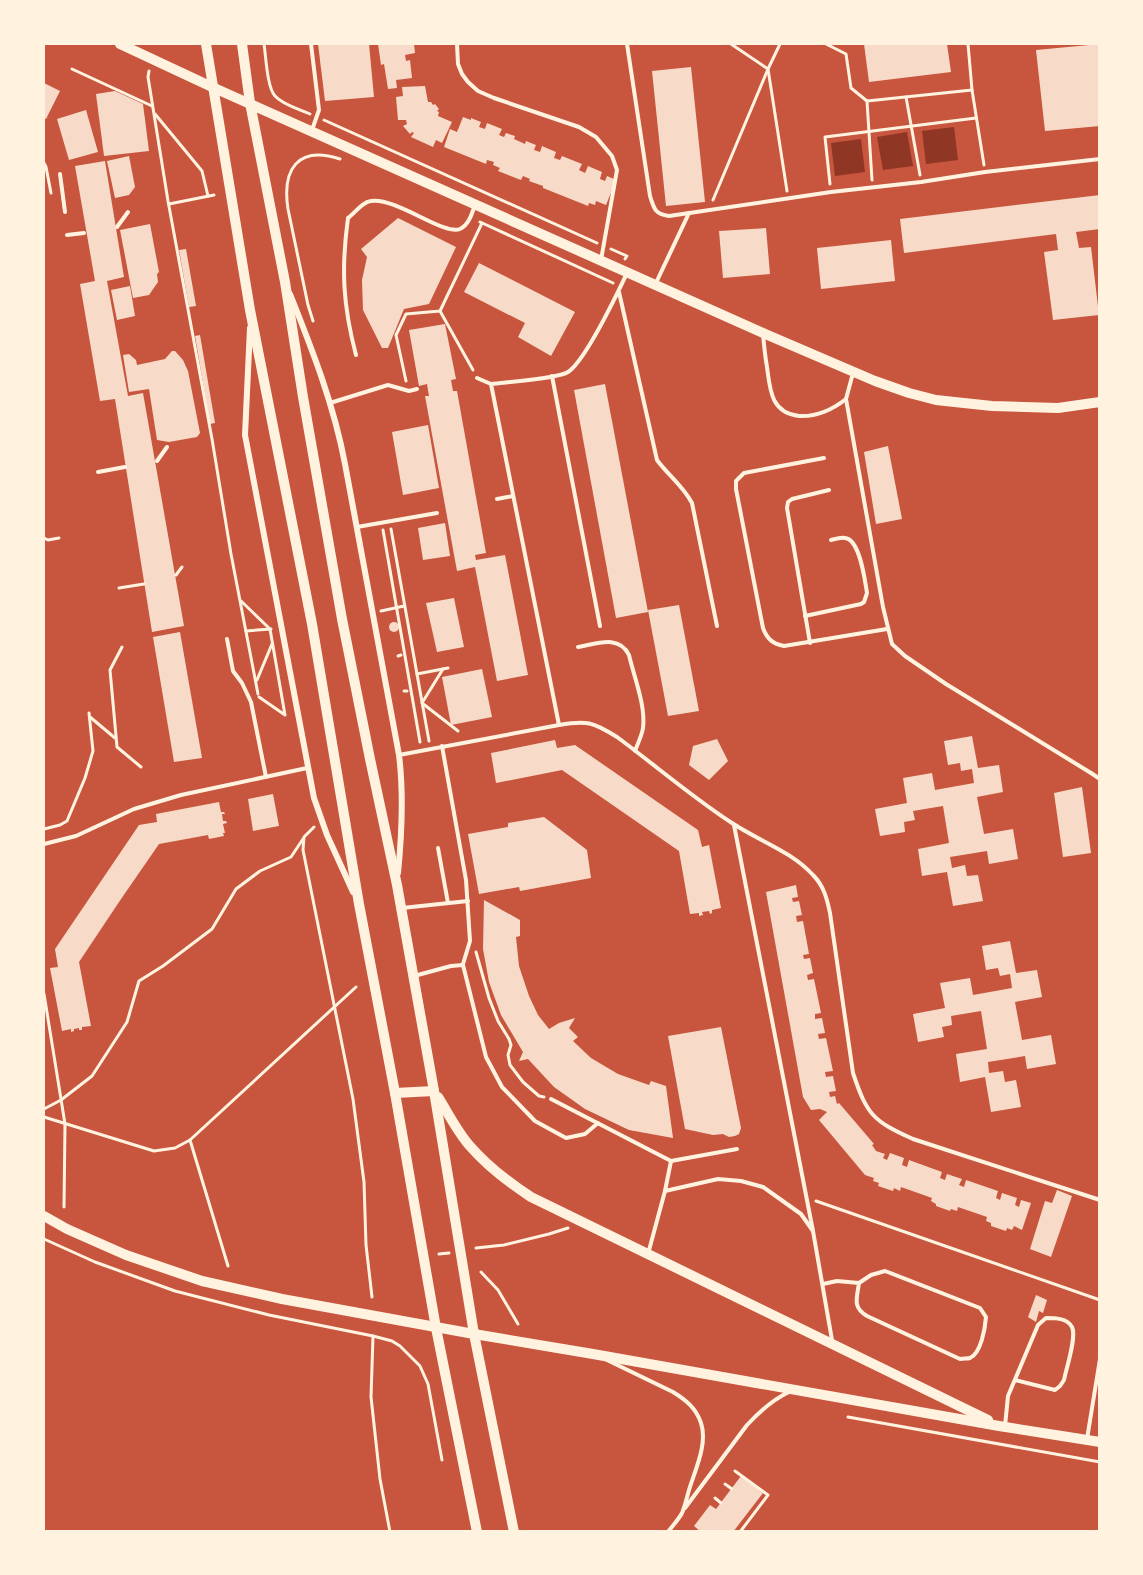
<svg xmlns="http://www.w3.org/2000/svg" width="1143" height="1575" font-family="'Varela Round',sans-serif">
	<style>
		.water { fill: #8f3625 }
		.building { fill: #f7dbc8 }
		.lines { fill: none; stroke-linecap: round; stroke-linejoin: round }
		.path { stroke: #fff3e0; stroke-width: 3 }
		.service { stroke: #fff3e0; stroke-width: 4 }
		.minor { stroke: #fff3e0; stroke-width: 6 }
		.secondary { stroke: #fff3e0; stroke-width: 10 }
		.primary { stroke: #fff3e0; stroke-width: 10 }
	</style>
	<rect width="100%" height="100%" fill="#c8553d"/>
	<g class="water">
		<polygon points="954,127 958,160 926,164 922,131"/>
		<polygon points="907,132 913,166 883,170 877,137"/>
		<polygon points="861,139 865,172 835,176 831,143"/>
	</g>
	<g class="building">
		<polygon points="318,44 369,44 374,97 325,101"/>
		<polygon points="378,44 414,44 415,53 405,55 406,61 410,60 412,78 396,80 397,88 388,89 384,64 381,65"/>
		<polygon points="864,44 947,44 951,72 869,82"/>
		<polygon points="1100,44 1100,126 1045,131 1036,50"/>
		<polygon points="691,67 705,202 666,206 652,71"/>
		<polygon points="44,83 60,91 46,119 44,118"/>
		<polygon points="425,86 428,102 431,102 433,105 435,104 439,109 437,111 439,112 438,116 452,122 442,143 436,140 433,147 411,137 414,133 412,132 410,134 403,126 407,124 406,120 398,120 396,97 403,96 402,87"/>
		<polygon points="115,91 143,104 149,151 104,156 96,94"/>
		<polygon points="86,110 98,152 69,160 57,119"/>
		<polygon points="463,117 471,120 471,118 481,122 479,127 485,129 487,123 502,129 499,135 504,137 506,133 515,136 514,139 525,144 526,141 536,145 534,150 540,152 542,146 556,152 554,158 560,160 562,156 582,164 579,170 585,173 588,166 602,172 600,179 605,181 607,176 616,180 606,205 596,201 595,205 589,203 588,206 543,188 543,186 529,181 530,179 523,176 521,180 498,171 500,168 493,165 494,162 487,160 486,164 444,147 450,129 457,132"/>
		<polygon points="129,156 135,187 129,195 115,198 107,161"/>
		<polygon points="105,161 124,277 107,281 128,396 143,393 184,626 152,632 115,399 100,401 80,284 95,281 75,166"/>
		<polygon points="1100,195 1100,229 1076,232 1079,248 1091,247 1099,315 1053,320 1044,252 1058,250 1056,234 904,253 900,219"/>
		<polygon points="398,218 456,247 429,304 404,309 388,348 382,348 363,310 362,280 367,257 361,249"/>
		<polygon points="150,224 159,272 157,274 158,282 149,295 133,298 120,230"/>
		<polygon points="766,228 770,274 723,278 719,231"/>
		<polygon points="891,240 895,281 821,289 817,248"/>
		<polygon points="186,249 196,306 189,307 179,250"/>
		<polygon points="479,263 575,312 551,356 518,337 525,323 464,292"/>
		<polygon points="130,286 135,316 117,320 111,290"/>
		<polygon points="445,324 456,379 451,380 453,391 457,391 486,553 475,555 476,560 505,555 528,675 497,681 475,567 457,571 425,396 429,396 427,384 419,386 409,330"/>
		<polygon points="200,335 215,423 210,424 195,336"/>
		<polygon points="172,351 175,351 183,360 188,371 200,433 197,437 169,442 157,440 149,389 129,392 123,355 129,354 136,360 137,365 165,359"/>
		<polygon points="605,384 648,612 616,618 574,390"/>
		<polygon points="428,425 439,488 403,495 392,432"/>
		<polygon points="888,446 902,519 876,524 864,452"/>
		<polygon points="445,523 450,556 423,560 418,528"/>
		<polygon points="454,598 464,647 437,652 426,603"/>
		<polygon points="679,605 699,711 668,716 648,610"/>
		<circle cx="394" cy="627" r="5"/>
		<polygon points="180,632 202,758 174,762 153,637"/>
		<polygon points="482,669 492,717 451,725 442,677"/>
		<polygon points="972,736 978,768 999,765 1003,792 977,797 984,834 1013,829 1018,859 989,864 987,851 950,857 952,868 965,865 967,876 978,875 983,901 953,906 947,872 922,876 918,849 949,843 943,806 913,811 915,820 904,822 905,832 880,836 875,809 907,803 903,778 932,773 935,790 974,783 972,769 961,771 960,763 948,765 944,741"/>
		<polygon points="717,739 728,761 709,780 689,765 693,746"/>
		<polygon points="555,740 557,748 575,745 698,830 702,847 709,845 721,908 712,910 712,913 710,914 709,911 702,912 703,915 699,916 699,913 690,914 679,851 562,770 496,783 491,753"/>
		<polygon points="1082,787 1091,853 1063,857 1054,793"/>
		<polygon points="273,794 279,826 253,831 248,799"/>
		<polygon points="219,802 221,812 224,812 225,814 222,814 223,821 226,821 227,823 223,824 225,833 223,833 224,836 209,839 208,835 159,844 119,902 79,962 91,1026 82,1027 82,1030 79,1030 79,1028 74,1029 74,1031 71,1032 71,1029 62,1031 50,968 58,967 55,949 139,825 157,822 156,814"/>
		<polygon points="544,817 587,850 591,878 520,891 519,887 479,894 468,834 508,827 508,823"/>
		<polygon points="796,885 798,897 792,898 793,902 799,901 802,915 796,916 797,922 803,921 809,954 803,955 804,959 810,958 813,973 807,975 808,980 814,979 821,1013 815,1014 815,1019 822,1018 825,1033 818,1034 819,1039 826,1038 833,1071 825,1072 826,1077 833,1076 836,1091 829,1092 830,1097 835,1096 837,1104 839,1103 874,1144 872,1145 876,1151 885,1154 883,1158 887,1160 890,1153 904,1158 902,1165 907,1167 909,1160 942,1172 940,1178 945,1180 947,1174 962,1179 959,1185 964,1187 966,1180 998,1191 996,1198 1000,1200 1002,1193 1017,1198 1015,1205 1019,1207 1021,1200 1031,1203 1022,1230 1014,1226 1012,1230 1007,1228 1006,1231 991,1226 991,1223 986,1221 987,1217 958,1207 957,1211 951,1209 950,1211 936,1206 936,1204 931,1201 932,1198 901,1187 900,1191 894,1188 893,1191 878,1186 879,1183 873,1181 874,1178 865,1175 819,1120 827,1112 820,1109 811,1110 803,1097 766,892"/>
		<polygon points="484,900 520,920 520,936 516,937 519,966 529,996 538,1015 549,1029 559,1023 575,1018 569,1028 578,1037 573,1041 591,1058 618,1074 649,1085 651,1081 666,1086 673,1138 629,1130 585,1109 554,1087 528,1059 519,1061 523,1052 501,1015 489,982 483,949"/>
		<polygon points="1010,941 1016,973 1037,970 1042,997 1015,1002 1022,1040 1051,1035 1056,1064 1027,1069 1025,1056 988,1062 989,1073 1003,1071 1005,1082 1016,1080 1021,1107 991,1112 985,1077 960,1082 956,1054 987,1049 981,1011 951,1016 952,1025 942,1027 944,1037 918,1042 913,1014 945,1008 940,983 970,978 973,995 1012,988 1010,974 1000,976 998,968 986,970 982,946"/>
		<polygon points="721,1027 741,1128 739,1134 735,1136 729,1137 723,1134 713,1135 685,1129 668,1036"/>
		<polygon points="1057,1190 1072,1196 1051,1257 1030,1249 1045,1201 1052,1203"/>
		<polygon points="1036,1295 1047,1300 1043,1313 1039,1311 1036,1322 1028,1317"/>
		<polygon points="741,1476 763,1493 733,1532 701,1532 694,1526 710,1505 716,1509"/>
	</g>
	<g class="lines">
		<g class="path">
			<path d="M264,44C266,57 267,87 275,96C283,105 299,109 310,114"/>
			<polyline points="780,44 768,69 787,191"/>
			<polyline points="826,44 846,54 851,88 867,101 972,90 968,44"/>
			<polyline points="72,69 152,106"/>
			<polyline points="149,71 148,77 168,201 212,439 231,554 258,694"/>
			<polyline points="972,90 984,165"/>
			<polyline points="906,97 920,175"/>
			<polyline points="867,101 872,180"/>
			<polyline points="155,114 202,171 208,196"/>
			<polyline points="324,120 597,243"/>
			<polyline points="44,163 46,167 51,193"/>
			<polyline points="830,184 825,137 976,118"/>
			<polyline points="713,200 768,69 731,44"/>
			<polyline points="169,204 214,195"/>
			<polyline points="480,222 613,283"/>
			<polyline points="611,249 627,256 625,259"/>
			<polyline points="440,311 473,370"/>
			<path d="M313,321L308,305L288,209C282,170 297,145 340,159"/>
			<polyline points="406,381 396,335 406,314 440,311 482,223"/>
			<polyline points="391,529 429,741"/>
			<polyline points="383,530 420,742"/>
			<polyline points="44,538 48,540 59,538"/>
			<polyline points="176,575 182,567"/>
			<polyline points="119,588 144,584"/>
			<polyline points="241,601 270,629 285,715 259,697"/>
			<polyline points="381,611 404,606"/>
			<polyline points="246,631 271,629"/>
			<polyline points="122,647 110,670 117,747 141,767"/>
			<polyline points="398,656 401,655"/>
			<polyline points="443,669 422,703 458,731"/>
			<polyline points="417,674 448,668"/>
			<polyline points="257,680 272,644"/>
			<polyline points="404,691 407,691"/>
			<polyline points="90,717 115,738"/>
			<polyline points="314,827 304,837 303,850 353,1099 364,1182 366,1245 372,1297"/>
			<polyline points="44,829 60,825 67,821 85,778 93,751 89,713"/>
			<polyline points="476,952 489,998 498,1021 509,1039 511,1045 508,1055 510,1065 523,1082 539,1096 544,1097"/>
			<polyline points="44,994 65,1124 64,1207"/>
			<polyline points="44,1109 61,1100 92,1076 127,1022 139,981 163,966 212,929 236,889 260,871 291,857 303,839"/>
			<polyline points="44,1117 154,1151 175,1148 190,1140 356,987"/>
			<polyline points="190,1140 228,1266"/>
			<polyline points="816,1201 1100,1300"/>
			<polyline points="44,1239 95,1262 175,1291 269,1315 373,1336 392,1341 400,1346 420,1366 428,1384 442,1460"/>
			<polyline points="476,1248 504,1245 549,1234 568,1228"/>
			<polyline points="439,1254 449,1253"/>
			<polyline points="481,1272 498,1290 518,1324"/>
			<polyline points="373,1336 371,1397 380,1479 390,1532"/>
			<polyline points="848,1417 1100,1462"/>
			<polyline points="735,1471 768,1495 740,1532"/>
			<polyline points="725,1484 732,1489"/>
			<polyline points="715,1498 721,1503"/>
		</g>
		<g class="service">
			<polyline points="311,44 319,110 312,130"/>
			<polyline points="457,44 458,64 462,74 468,82 478,91 494,98 579,127 596,137 612,156 617,170 601,260"/>
			<path d="M627,44L650,196C654,209 655,214 669,216L831,192L921,182L985,172L1100,159"/>
			<polyline points="60,174 65,212"/>
			<polyline points="117,227 128,212"/>
			<polyline points="67,235 84,233"/>
			<polyline points="655,285 689,213"/>
			<path d="M619,292L657,460C668,475 683,486 692,503L717,626"/>
			<path d="M763,334C764,345 765,356 767,367C770,390 771,413 799,416C817,417 832,410 846,399"/>
			<path d="M356,355C343,306 341,269 348,218C355,213 362,202 371,201C396,197 444,236 460,229C469,225 472,213 475,205"/>
			<polyline points="853,373 846,399 883,607 892,644 905,656 946,684 1091,773 1100,779"/>
			<polyline points="552,376 600,626"/>
			<polyline points="477,378 491,384"/>
			<polyline points="330,403 388,385 409,391 417,389"/>
			<path d="M824,458L744,473L736,481V489L763,628C767,639 773,644 784,646L887,629"/>
			<polyline points="157,461 167,447"/>
			<polyline points="98,472 125,467"/>
			<polyline points="497,499 513,496"/>
			<polyline points="357,527 437,513"/>
			<path d="M805,616L861,604L864,602L867,593C865,581 860,539 845,538C841,537 835,539 831,540"/>
			<polyline points="227,639 233,671 242,683 251,702 266,777"/>
			<polyline points="810,643 787,508 788,502 792,499 829,490"/>
			<path d="M578,647C596,644 619,634 629,655C634,677 646,706 643,728C642,735 638,743 635,751"/>
			<path d="M559,725L491,384C507,382 557,379 568,372C586,360 617,294 627,273"/>
			<polyline points="442,746 466,880 470,941 463,964"/>
			<path d="M399,755L559,725C587,720 593,722 617,737C655,765 692,797 732,823C759,841 791,851 813,875C824,886 827,899 830,913L853,1073C867,1115 873,1121 913,1139L1100,1200"/>
			<polyline points="734,825 813,1231"/>
			<polyline points="44,844 76,836 134,809 181,795 307,768"/>
			<polyline points="438,848 448,903"/>
			<polyline points="402,908 468,901"/>
			<polyline points="414,976 451,966 463,965 486,1057 502,1087 535,1121 566,1138 585,1134 598,1123"/>
			<polyline points="551,1099 671,1161 737,1149"/>
			<polyline points="665,1191 718,1179 741,1181 763,1187 801,1214 813,1231 832,1340"/>
			<polyline points="648,1254 665,1191 671,1161"/>
			<path d="M823,1284L837,1281L859,1283L871,1275L885,1271L980,1308L986,1317C985,1329 981,1353 970,1358C967,1359 963,1358 960,1359L867,1316C852,1307 857,1298 859,1283"/>
			<path d="M607,1360L673,1392C686,1400 696,1408 701,1423C708,1444 695,1470 689,1490C687,1497 685,1506 682,1513C679,1519 673,1525 668,1532"/>
			<path d="M1005,1426L1008,1396L1038,1325L1046,1318C1055,1318 1067,1318 1072,1327C1077,1337 1066,1369 1064,1380L1060,1386L1055,1390L1015,1380"/>
			<polyline points="1087,1439 1100,1359"/>
			<path d="M685,1508L747,1425C759,1412 772,1400 789,1392"/>
		</g>
		<g class="minor">
			<path d="M290,294C312,349 334,405 345,464L399,755C404,795 402,833 398,873"/>
			<polyline points="250,328 245,435 314,798 327,835 353,892"/>
		</g>
		<polyline class="secondary" points="120,44 212,87 763,333 875,381 909,393 936,400 992,406 1058,408 1100,402"/>
		<g class="primary">
			<polyline points="206,44 250,310 312,624 359,904 395,1093 436,1328 477,1532"/>
			<polyline points="242,44 250,103 285,282 303,397 342,619 370,759 397,885 434,1091 474,1334 514,1532"/>
			<polyline points="395,1093 434,1091"/>
			<path d="M438,1097C448,1113 457,1131 469,1145C487,1166 508,1182 531,1197L988,1420"/>
			<polyline points="44,1216 67,1229 126,1255 202,1281 282,1299 474,1334 593,1354 999,1426 1100,1442"/>
		</g>
	</g>
	<rect width="1143" height="1575" fill="none" stroke="#fff3e0" stroke-width="90"/>
</svg>
